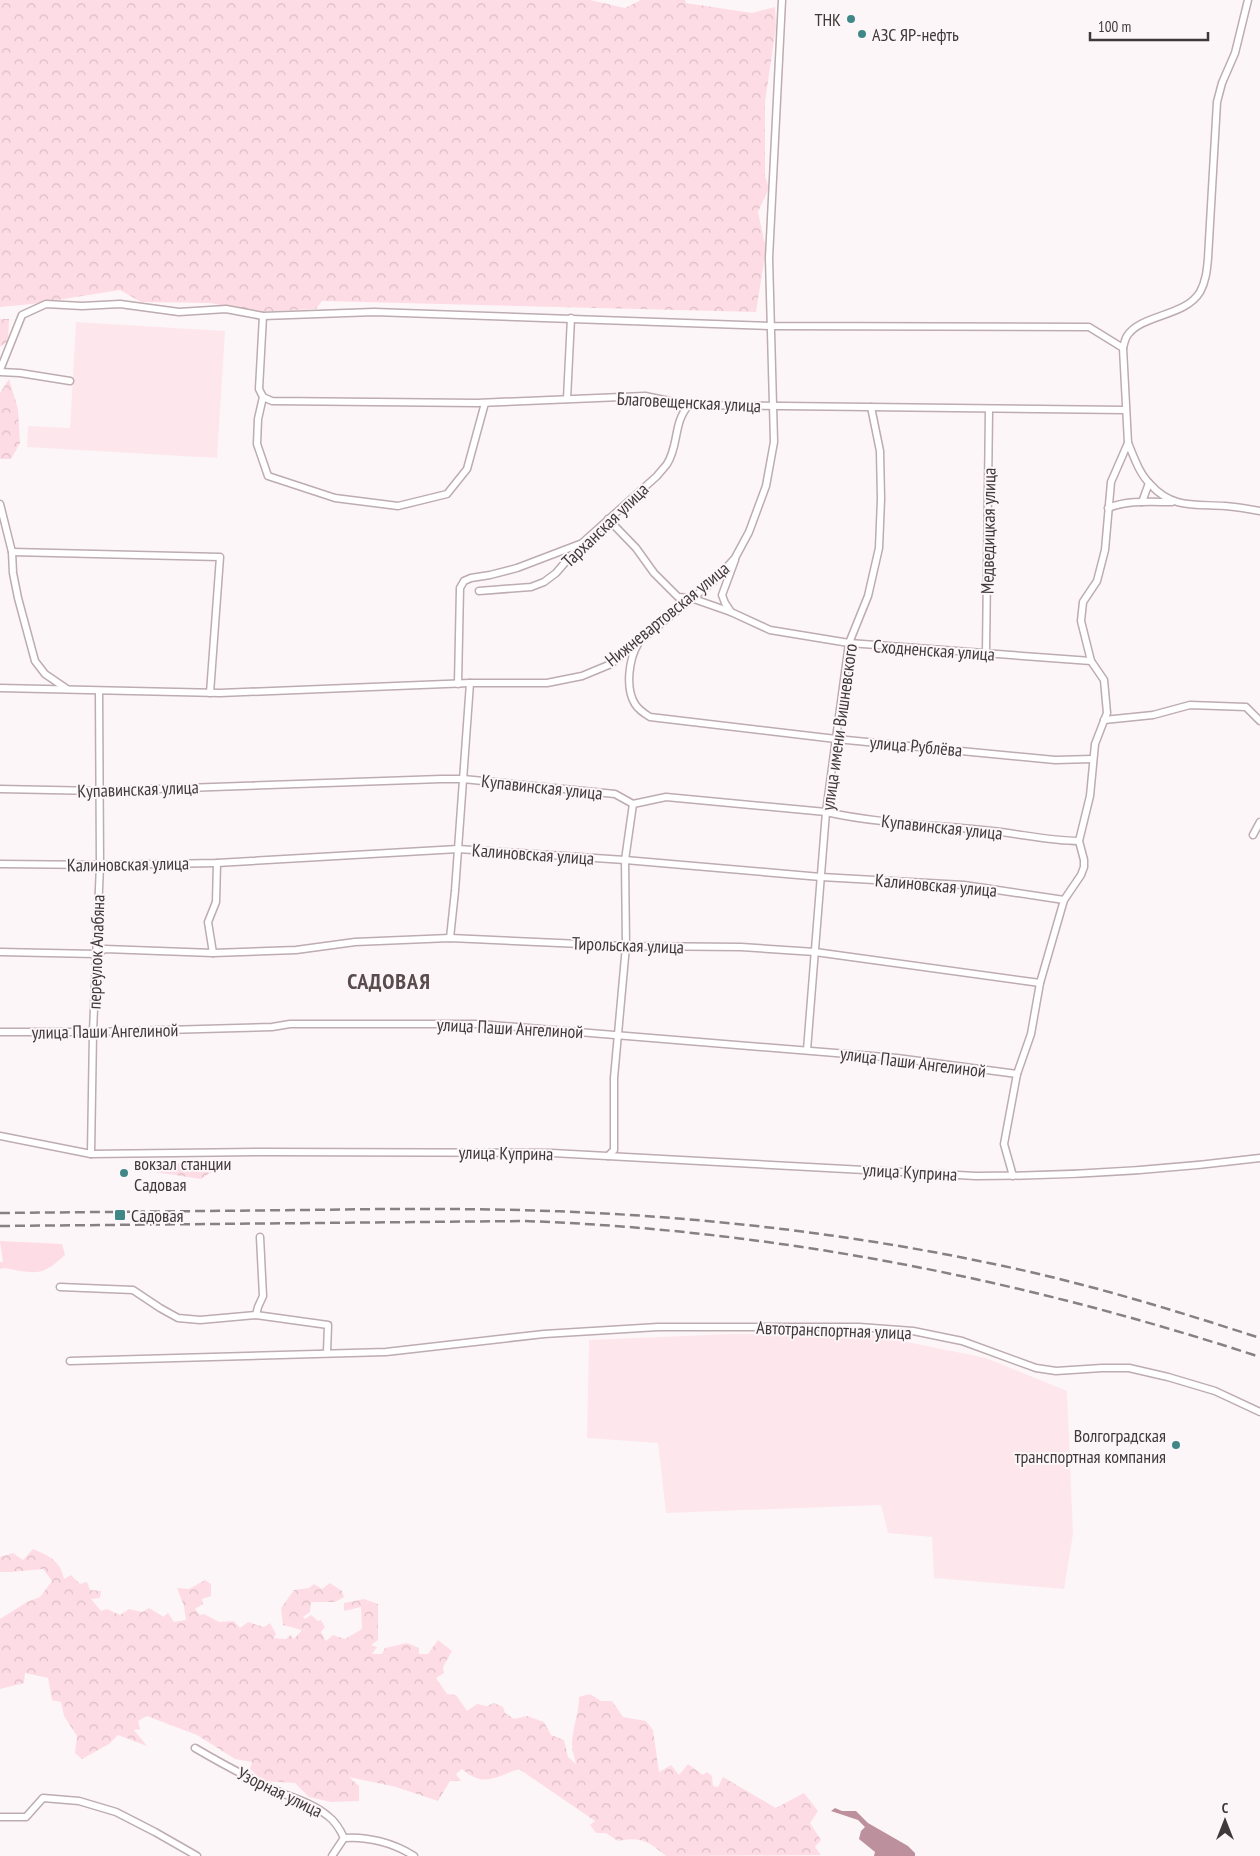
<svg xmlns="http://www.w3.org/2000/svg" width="1260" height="1856" font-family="'PT Sans Narrow',sans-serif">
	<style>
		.built { fill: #fde7ed }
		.grass { fill: #fedce5 }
		.forest { fill: url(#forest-crowns) }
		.water { fill: #bc919d }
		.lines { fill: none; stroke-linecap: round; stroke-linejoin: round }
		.minor-casing { stroke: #bdacb0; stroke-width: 9 }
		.minor { stroke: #fff; stroke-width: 6 }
		.rail { stroke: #888183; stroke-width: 2.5; stroke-dasharray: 10 5; stroke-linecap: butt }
		.poi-dot { fill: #408887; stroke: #fdf6f8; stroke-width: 2 }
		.labels { text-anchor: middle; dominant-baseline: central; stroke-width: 4; stroke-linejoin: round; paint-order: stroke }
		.poi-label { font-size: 18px; fill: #40393b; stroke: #fdf6f8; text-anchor: start }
		.street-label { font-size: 18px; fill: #40393b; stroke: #fdf6f8 }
		.district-label { font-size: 22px; font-weight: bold; letter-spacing: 1px; fill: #5a4b4f; stroke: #fdf6f8 }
	</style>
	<defs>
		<pattern id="forest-crowns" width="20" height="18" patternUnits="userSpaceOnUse" patternTransform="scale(1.25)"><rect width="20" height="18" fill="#fedce5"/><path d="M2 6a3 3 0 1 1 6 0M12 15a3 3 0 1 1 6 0" fill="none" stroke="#dbbec5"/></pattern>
	</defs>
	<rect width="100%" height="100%" fill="#fdf6f8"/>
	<g class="built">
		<polygon points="76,322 225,331 217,458 27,447 28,426 70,428"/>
		<polygon points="731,1334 873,1335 986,1358 1067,1391 1073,1534 1064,1589 934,1578 932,1537 888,1533 881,1505 666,1513 658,1443 587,1438 589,1340"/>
	</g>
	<path class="grass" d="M0,1241L62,1244L65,1255C46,1272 41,1275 15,1270C10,1269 5,1267 0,1269V1262H3Z"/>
	<g class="forest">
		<polygon points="0,0 590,0 625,8 641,0 685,0 686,3 752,13 775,7 776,27 765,102 765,176 769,188 758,212 766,249 756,312 322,301 316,309 252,312 210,303 141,302 120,290 32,304 0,307"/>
		<polygon points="0,319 9,319 8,341 0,347"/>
		<polygon points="9,379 18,409 20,443 11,459 0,459 0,393"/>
		<polygon points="144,1162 210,1165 217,1168 201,1179 142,1170"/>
		<path d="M33,1549C49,1556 60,1560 64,1579L71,1575L80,1584L87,1582L90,1590L101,1591L100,1598L91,1599L101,1611L107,1609L120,1615L129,1609L142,1612L149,1608L164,1617L168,1613L174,1622L186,1620L184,1606L177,1588L189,1589L205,1580L211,1584V1596L202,1599L203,1604L195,1609L200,1615L204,1614L219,1622L234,1621L240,1628L248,1622L264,1627L270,1623L276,1634L274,1638L286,1639L290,1635L294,1639L302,1630L283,1625L281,1608L294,1590L309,1588L314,1584L322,1589L330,1583L342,1591L344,1597L335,1602H311L310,1612L303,1617L305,1619L311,1615L318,1621L321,1620L325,1627L321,1632L326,1641L333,1635L345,1639L362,1629L361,1607L344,1611V1603L364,1599L378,1604V1640L371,1645L377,1647L372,1654H382L385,1648L407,1643L419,1648V1654H428L438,1640L452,1651L443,1667L444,1673L436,1678L447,1694L456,1695L467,1711L477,1704L487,1706L494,1703L503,1707L505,1713L514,1719L527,1716L544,1722L551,1735L564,1740L568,1757L576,1764C575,1758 572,1751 572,1745C572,1729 579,1713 579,1697L590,1694L601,1701H612L623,1717L646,1721L653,1730L659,1772L671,1765L679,1775L688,1764L703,1775L707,1772L712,1776L713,1786L718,1787L723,1777L776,1808L804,1793L818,1811L810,1823L821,1840L815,1847L821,1855L666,1856C649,1842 641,1836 618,1841L606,1833H596L590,1825L595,1821L519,1769C495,1777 484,1788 462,1769L456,1774L461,1781H450L438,1801L396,1787L349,1777L359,1786V1801L331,1802L309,1797L295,1783L263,1781L250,1769L252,1762L235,1759L197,1735L147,1716L138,1721L140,1729L134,1730L147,1746L118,1735L109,1744L82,1759L75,1753L77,1736L64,1716L61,1702L52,1700L48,1678L25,1673L24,1683L0,1689V1619L27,1602L40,1597L52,1581L43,1569L10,1572H0V1557L13,1553L23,1560Z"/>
	</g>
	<polygon class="water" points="835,1808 842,1811 856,1811 868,1823 908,1846 915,1853 915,1856 874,1856 875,1852 859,1839 861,1831 865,1827 858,1820 831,1811"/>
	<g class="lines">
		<g class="minor-casing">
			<g id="minor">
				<polyline points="263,316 259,389 263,397 272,401 477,403 645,396 689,405 1125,410"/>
				<path d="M1123,348C1124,344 1125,339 1127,336C1141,314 1185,317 1200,292C1206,281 1207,270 1208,258L1217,102L1222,83L1235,53L1248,0"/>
				<polyline points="0,370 22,315 46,304 82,306 120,304 179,312 226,309 263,316 374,312 772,326 1089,327 1123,348 1128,443 1111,482 1105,550 1097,581 1083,602 1081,621 1091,661 1104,680 1107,713 1095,744 1090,796 1079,841 1084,860 1084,867 1081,875 1064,900 1040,983 1031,1034 1017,1074 1004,1144 1013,1176"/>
				<polyline points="0,372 20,373 70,381"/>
				<polyline points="263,397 258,419 257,444 268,476 335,498 398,506 447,494 467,469 485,403"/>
				<polyline points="567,399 571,318"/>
				<path d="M1128,443C1134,457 1139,473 1150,484C1172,509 1195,504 1225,506C1237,507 1249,509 1260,511"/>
				<polyline points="1142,502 1149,483"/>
				<polyline points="0,504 12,552 13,573 18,598 35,661 45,674 67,689"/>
				<path d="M1108,508C1128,500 1150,502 1172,502"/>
				<polyline points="608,519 636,548 654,573 678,597 691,598 731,612 770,630 849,643 1091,661"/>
				<polyline points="12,552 220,557 210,693"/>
				<path d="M479,591L531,587L544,582L556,573L581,544L657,476C660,472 664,468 667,464C679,446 673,422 689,405"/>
				<polyline points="731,612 725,603 722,595 735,560"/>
				<path d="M638,644C629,659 625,688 635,704C638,709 645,714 650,717L836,739L1055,760L1093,759"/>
				<polyline points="986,653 989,409"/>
				<polyline points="458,684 460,588 464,581 471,578 490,575 517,568 580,544"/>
				<polyline points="0,688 220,693 470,683 547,683 582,676 611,664 715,580 735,558 749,532 766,486 774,442 769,258 782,0"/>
				<polyline points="1104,720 1153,715 1190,705 1246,707 1260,721"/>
				<path d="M0,789L100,791L441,779H463L615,794L633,804L666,797L826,812C880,824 937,825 992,831C1021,834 1050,841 1079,841"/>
				<polyline points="1253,835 1260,822"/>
				<polyline points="0,864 100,865 217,863 458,849 625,860 821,877 964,885 1064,900"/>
				<polyline points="450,938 455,891 470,683"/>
				<polyline points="0,952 96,954 105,949 213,953 208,922 216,902 217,863"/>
				<polyline points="213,953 296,950 355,942 450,938 626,946 741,947 815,952 1040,983"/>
				<polyline points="0,1032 93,1032 272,1027 290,1024 480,1024 897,1058 1017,1074"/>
				<polyline points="807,1050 826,812 849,643 868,596 879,548 881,499 880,451 871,407"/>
				<path d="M0,1136L91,1154L263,1152L552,1153L976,1176C1071,1176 1166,1170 1260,1158"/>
				<polyline points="91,1154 93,1032 100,865 99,691"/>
				<polyline points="608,1156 614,1150 614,1078 626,946 625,860 633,804"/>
				<polyline points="60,1287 133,1290 160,1308 178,1318 200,1320 256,1315 328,1325 327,1352"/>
				<polyline points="256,1315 258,1307 263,1296 260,1237"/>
				<polyline points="70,1361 386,1352 544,1334 658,1327 859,1327 913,1331 962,1341 1036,1368 1056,1371 1102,1368 1129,1368 1168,1377 1215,1391 1260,1412"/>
				<path d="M195,1748C224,1765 254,1781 284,1794C300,1800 315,1805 328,1816C336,1822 340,1829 344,1838C367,1836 394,1843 414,1856"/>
				<polyline points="0,1817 26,1817 43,1798 79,1801 116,1812 155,1832 197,1856"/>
				<polyline points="332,1856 344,1838"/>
			</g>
		</g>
		<use href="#minor" class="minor"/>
		<g class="rail">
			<path d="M0,1213C102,1212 205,1211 307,1210C425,1208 542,1208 659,1217C782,1226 906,1244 1026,1271C1105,1289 1183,1313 1260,1338"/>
			<path d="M0,1226L525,1221C775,1230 1022,1279 1260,1357"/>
		</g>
	</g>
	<g class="poi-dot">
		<circle cx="851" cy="19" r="5"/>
		<circle cx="862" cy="34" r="5"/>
		<circle cx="124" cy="1173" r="5"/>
		<rect x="114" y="1209" width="12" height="12" rx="2.5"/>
		<circle cx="1176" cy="1445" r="5"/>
	</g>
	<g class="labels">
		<g class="poi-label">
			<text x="841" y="19" text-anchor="end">ТНК</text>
			<text x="872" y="34">АЗС ЯР-нефть</text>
			<text x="134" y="1163">вокзал станции<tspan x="134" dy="21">Садовая</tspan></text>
			<text x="131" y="1215">Садовая</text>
			<text x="1166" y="1435" text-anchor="end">Волгоградская<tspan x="1166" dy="21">транспортная компания</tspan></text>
		</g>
		<g class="street-label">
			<text transform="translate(689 402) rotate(3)">Благовещенская улица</text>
			<text transform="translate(605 525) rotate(-44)">Тарханская улица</text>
			<text transform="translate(988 531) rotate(-89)">Медведицкая улица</text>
			<text transform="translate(667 614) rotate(-39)">Нижневартовская улица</text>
			<text transform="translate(934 650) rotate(4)">Сходненская улица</text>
			<text transform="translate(839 727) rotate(-82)">улица имени Вишневского</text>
			<text transform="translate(916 746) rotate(5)">улица Рублёва</text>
			<text transform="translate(542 787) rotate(6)">Купавинская улица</text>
			<text transform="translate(138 789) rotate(-2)">Купавинская улица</text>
			<text transform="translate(942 827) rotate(6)">Купавинская улица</text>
			<text transform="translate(533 854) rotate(4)">Калиновская улица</text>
			<text transform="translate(128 864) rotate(-1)">Калиновская улица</text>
			<text transform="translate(936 885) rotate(5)">Калиновская улица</text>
			<text transform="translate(628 945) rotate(2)">Тирольская улица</text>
			<text transform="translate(96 952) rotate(-88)">переулок Алабяна</text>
			<text transform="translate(510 1028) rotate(3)">улица Паши Ангелиной</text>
			<text transform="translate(105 1031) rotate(-1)">улица Паши Ангелиной</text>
			<text transform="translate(913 1062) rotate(7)">улица Паши Ангелиной</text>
			<text transform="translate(506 1153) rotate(1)">улица Куприна</text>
			<text transform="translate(910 1172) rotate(3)">улица Куприна</text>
			<text transform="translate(834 1330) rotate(2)">Автотранспортная улица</text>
			<text transform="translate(280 1792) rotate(26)">Узорная улица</text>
		</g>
		<g class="district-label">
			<text x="389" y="981">САДОВАЯ</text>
		</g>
	</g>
	<g transform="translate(1225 1821)" stroke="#fdf6f8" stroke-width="4" paint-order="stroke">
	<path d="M0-4L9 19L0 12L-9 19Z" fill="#40393b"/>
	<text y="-8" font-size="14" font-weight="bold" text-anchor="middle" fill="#40393b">С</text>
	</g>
	<path d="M1090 32v8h118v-8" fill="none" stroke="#40393b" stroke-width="2.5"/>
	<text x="1098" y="32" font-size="15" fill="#40393b" stroke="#fdf6f8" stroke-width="4" paint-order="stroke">100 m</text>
</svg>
